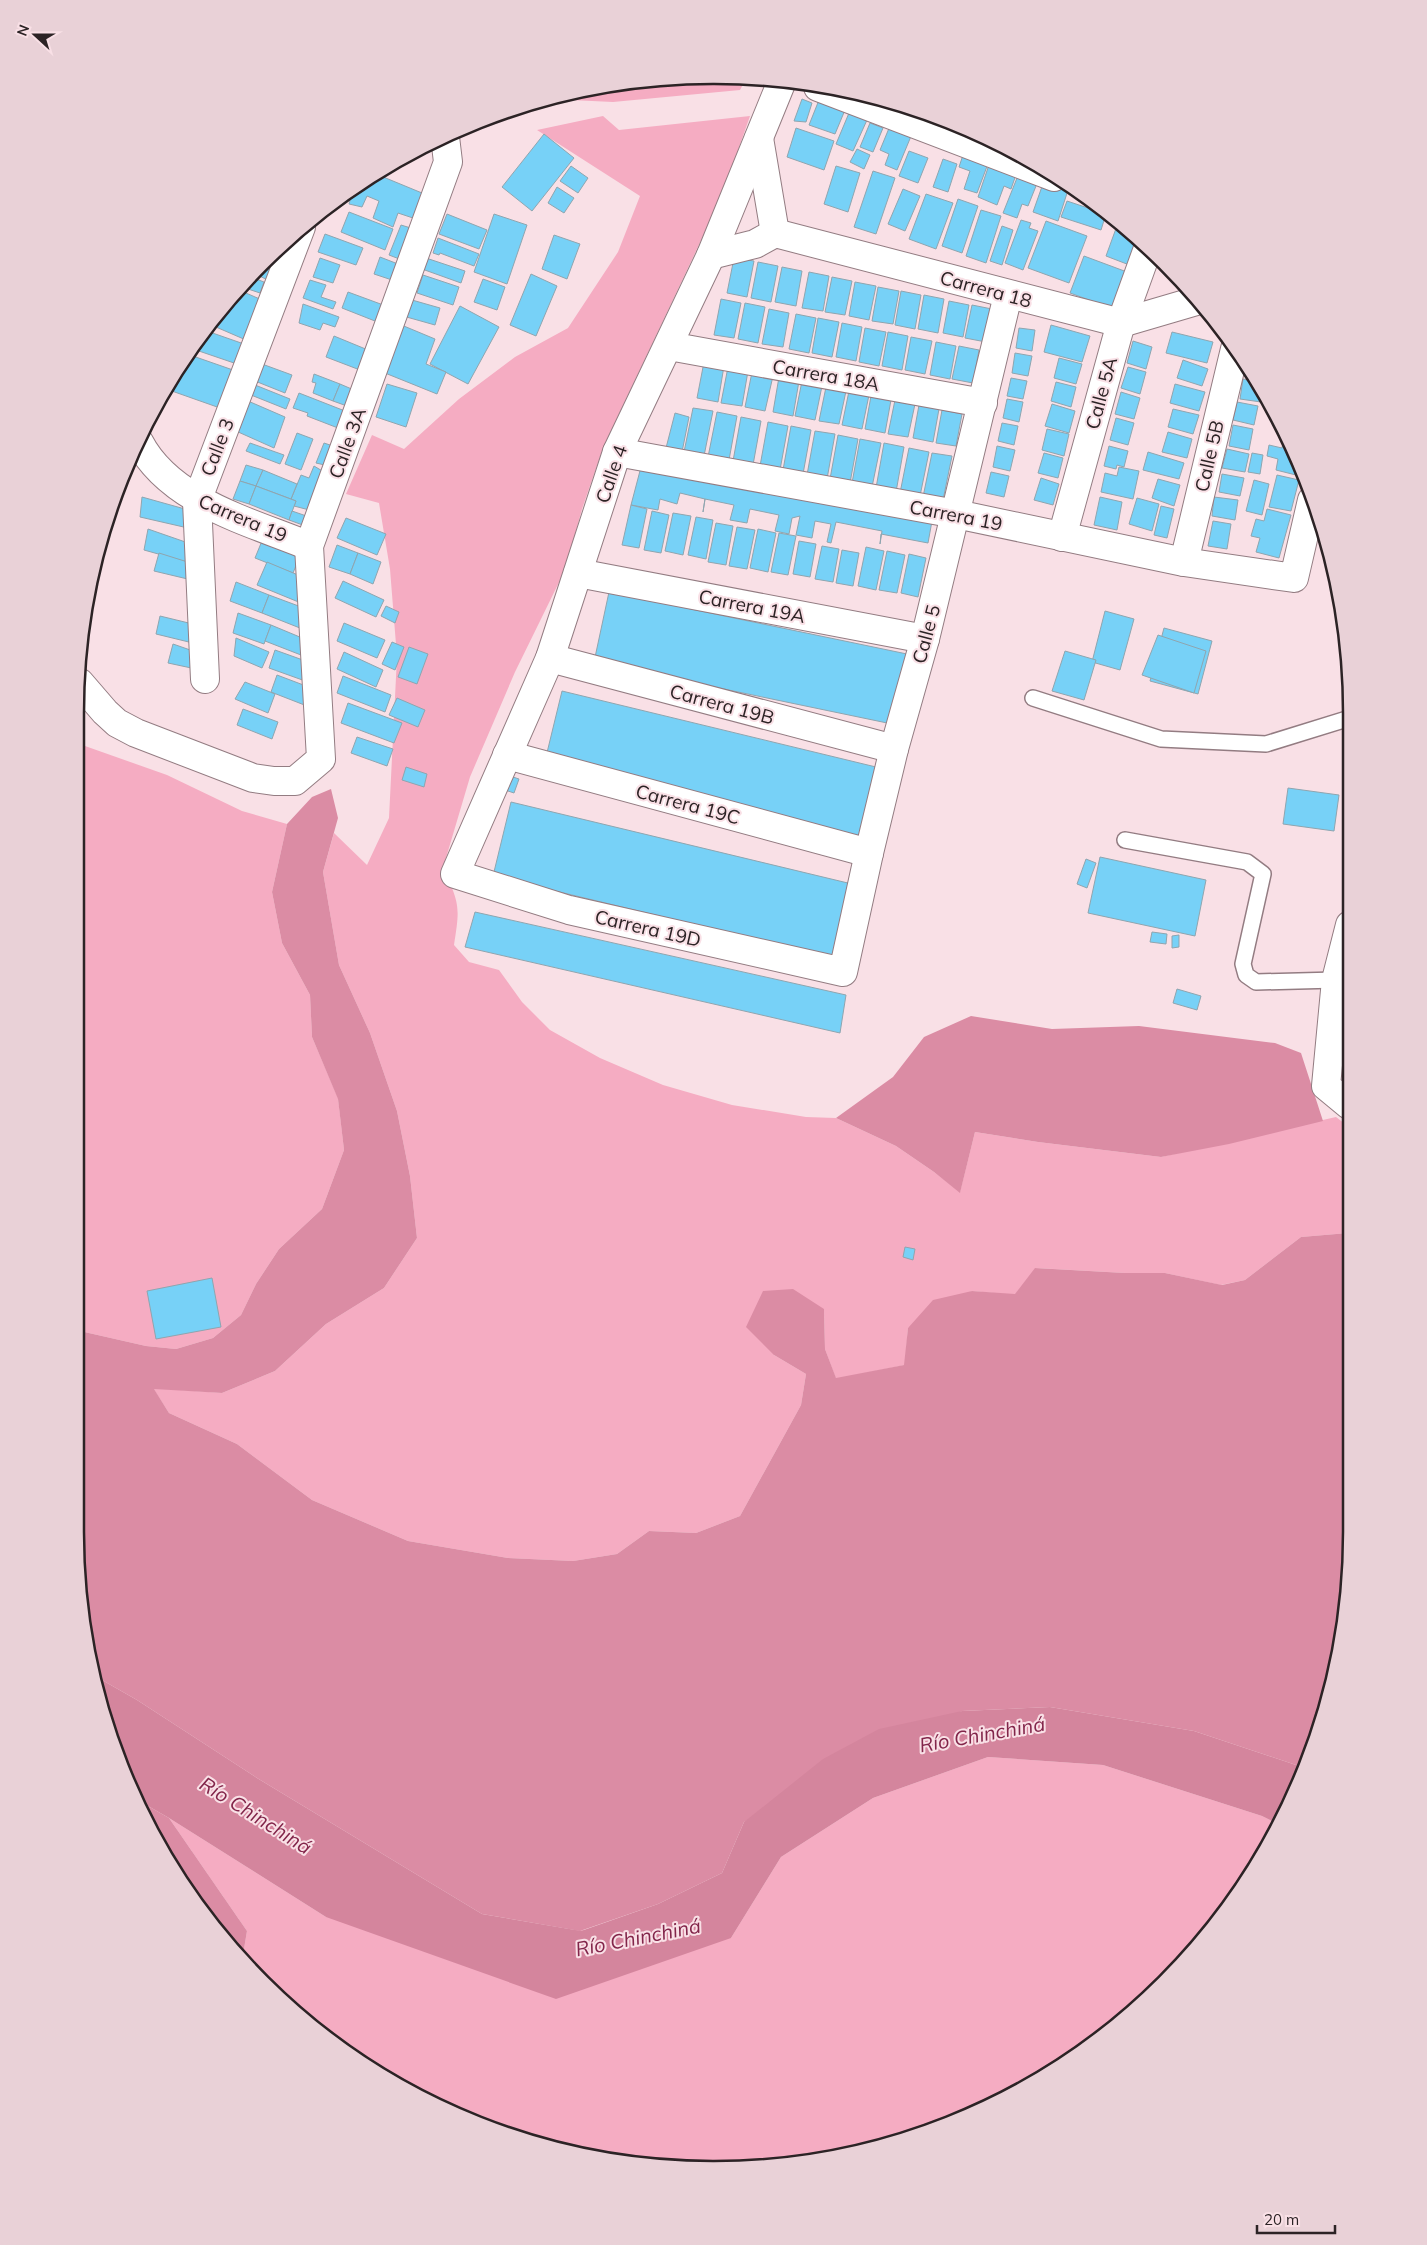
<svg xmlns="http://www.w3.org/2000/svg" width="1427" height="2245" font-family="Mulish,sans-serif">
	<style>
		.green { fill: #f5acc2 }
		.forest { fill: #db8ca4 }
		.water { fill: #d4859d }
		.building { fill: #77d1f7; stroke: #8fa5af }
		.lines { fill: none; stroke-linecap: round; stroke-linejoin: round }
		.service-casing { stroke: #937c82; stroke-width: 18 }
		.minor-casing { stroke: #937c82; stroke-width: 30 }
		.service { stroke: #fff; stroke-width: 15 }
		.minor { stroke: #fff; stroke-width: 28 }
		.labels { text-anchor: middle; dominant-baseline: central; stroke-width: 4; stroke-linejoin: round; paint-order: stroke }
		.street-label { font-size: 19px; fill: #2c2325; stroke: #f9e0e6 }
		.water-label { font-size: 20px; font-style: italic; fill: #82254a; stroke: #f9e0e6 }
		.rim { fill: none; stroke: #2c2325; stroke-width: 2.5 }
	</style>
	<rect width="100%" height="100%" fill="#f9e0e6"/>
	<g class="green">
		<polygon points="747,77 740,90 613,102 550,99 630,80"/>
		<path d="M603,116L619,130L750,116L722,196L603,448L582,509L566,568L515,672L470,777L443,868C460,904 460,907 454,945L469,962L499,970L522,1002L550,1030L600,1058L663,1085L732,1105L806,1117L836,1118L896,1146L934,1172L960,1192L975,1132L1038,1142L1161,1157L1336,1117L1349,1127L1348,1233L1301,1237L1245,1280L1221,1285L1165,1273H1125L1036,1268L1015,1295L972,1291L908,1328L905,1365L836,1379L825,1349L824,1309L774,1355L806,1374L801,1405L740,1516L696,1533L649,1531L617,1554L573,1561L508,1558L408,1541L312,1500L237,1444L169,1413L153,1388L222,1393L275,1371L326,1324L384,1288L417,1238L410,1176L397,1111L370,1033L339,965L323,872L334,833L367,865L389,818L397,657L390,569L379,503L346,494L372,435L404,449L459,399L515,357L568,328L618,252L640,196L537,130Z"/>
		<polygon points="80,739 85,746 167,775 242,811 287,824 272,892 282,943 310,995 312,1037 338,1098 344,1150 322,1209 279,1249 256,1284 241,1315 213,1338 176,1349 146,1346 80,1331"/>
		<polygon points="988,1757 1103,1765 1262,1816 1276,1823 1220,1920 1135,2011 1068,2062 996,2104 879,2148 713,2170 589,2158 508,2136 394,2085 325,2038 242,1961 247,1931 169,1818 326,1917 731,1938 781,1857 873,1798"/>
	</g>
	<g class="forest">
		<polygon points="331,789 338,818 323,872 339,965 370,1033 397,1111 410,1176 417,1238 384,1288 326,1324 275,1371 222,1393 154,1389 169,1413 237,1444 312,1500 408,1541 508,1558 573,1561 617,1554 649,1531 696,1533 740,1516 801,1405 806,1374 774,1355 746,1327 763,1291 793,1289 824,1309 825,1349 836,1378 904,1365 908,1328 933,1300 972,1291 1015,1294 1035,1268 1125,1273 1165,1273 1222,1285 1245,1280 1301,1237 1348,1233 1347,1615 1305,1768 1194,1731 1050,1707 962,1711 744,1822 722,1873 658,1904 580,1931 482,1914 257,1778 137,1700 95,1676 81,1615 80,1331 146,1346 176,1349 213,1338 241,1315 256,1284 279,1249 322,1209 344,1150 338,1099 312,1037 310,995 282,943 272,892 287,824 312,797"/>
		<polygon points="971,1016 1052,1029 1139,1026 1275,1043 1301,1053 1323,1121 1229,1144 1161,1157 1038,1142 975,1132 960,1193 934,1172 896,1146 836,1118 893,1077 924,1037"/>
		<polygon points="141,1802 169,1818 247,1931 242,1961 234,1953 183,1886"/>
	</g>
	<polygon class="water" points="95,1676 137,1700 257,1778 482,1914 581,1931 658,1904 722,1873 744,1822 823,1759 879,1729 962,1711 1050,1707 1194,1731 1305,1768 1303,1776 1276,1823 1262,1816 1103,1765 988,1757 873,1798 781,1857 731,1938 556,1999 326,1917 169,1818 141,1802 109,1736"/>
	<g class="building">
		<polygon points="802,99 812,103 806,122 794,121"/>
		<polygon points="819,100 845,110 835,134 809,125"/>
		<polygon points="849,113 867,120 853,151 836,144"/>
		<polygon points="892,121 914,129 897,170 885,165 889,154 880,150"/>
		<polygon points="870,123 883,128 873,152 860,147"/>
		<polygon points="796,128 834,141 824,170 787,157"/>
		<polygon points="544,134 574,158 532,211 502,187"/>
		<polygon points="857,149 870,155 864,169 850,162"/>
		<polygon points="909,151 928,158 918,183 899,176"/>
		<polygon points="964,152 989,161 977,193 964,189 970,171 959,167"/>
		<polygon points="943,159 957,164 948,192 933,187"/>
		<polygon points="991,159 1018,169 1011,189 1004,186 997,205 978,197"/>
		<polygon points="571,166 588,178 578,193 560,181"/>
		<polygon points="836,166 860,173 848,212 824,204"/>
		<polygon points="1021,168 1040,176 1028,206 1022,204 1017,218 1003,213"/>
		<polygon points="873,171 895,178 876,234 854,227"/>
		<polygon points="376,174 422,193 413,218 398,213 393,227 373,218 379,201 367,196 362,207 349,204 353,190"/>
		<polygon points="1045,178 1069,187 1058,221 1033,212"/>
		<polygon points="557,187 574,198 564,213 548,203"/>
		<polygon points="903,189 920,196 905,231 888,224"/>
		<polygon points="926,194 953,203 936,249 909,239"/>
		<polygon points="958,199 978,206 962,253 942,246"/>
		<polygon points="1067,201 1106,214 1101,230 1061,217"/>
		<polygon points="981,210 1001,216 986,263 966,256"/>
		<polygon points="349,212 393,229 385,250 341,232"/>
		<polygon points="447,214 487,230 479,249 439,234"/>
		<polygon points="494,214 527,225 507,284 474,272"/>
		<polygon points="1021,220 1031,223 1029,228 1038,231 1023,270 1005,263"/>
		<polygon points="1046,221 1087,236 1069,283 1028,268"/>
		<polygon points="1118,223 1140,245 1132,266 1106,256"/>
		<polygon points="401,225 414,229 402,260 389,255"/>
		<polygon points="1002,226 1013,230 1002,265 990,261"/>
		<polygon points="325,234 363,248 356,265 318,252"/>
		<polygon points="554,235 580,244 567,279 542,269"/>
		<polygon points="438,238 479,254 474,266 440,253 439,255 433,253"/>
		<polygon points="274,253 279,255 268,280 255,274"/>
		<polygon points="1084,256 1127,272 1114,309 1070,293"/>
		<polygon points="380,257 398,264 392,280 374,274"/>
		<polygon points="320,258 340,265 333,283 313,277"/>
		<polygon points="426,258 465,271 461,283 422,269"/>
		<polygon points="734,258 754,261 747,297 727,293"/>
		<polygon points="758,262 778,266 771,302 751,298"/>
		<polygon points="782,267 802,271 796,306 775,302"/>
		<polygon points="809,272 829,276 823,311 802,308"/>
		<polygon points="531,274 557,286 536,336 510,325"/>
		<polygon points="423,275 459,287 453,305 417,293"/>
		<polygon points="251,277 264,282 260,293 242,287"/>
		<polygon points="832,277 852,281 845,315 825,312"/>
		<polygon points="483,279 505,287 497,310 474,302"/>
		<polygon points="310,280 326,285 321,297 336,302 333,309 303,298"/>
		<polygon points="855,282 876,286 869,320 849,316"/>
		<polygon points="878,287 899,291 893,324 872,321"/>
		<polygon points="239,290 262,300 246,340 209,324"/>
		<polygon points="901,291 921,295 915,329 895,325"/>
		<polygon points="348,292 386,306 380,323 342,308"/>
		<polygon points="924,295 944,299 938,333 918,329"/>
		<polygon points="721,299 741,303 734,338 714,335"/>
		<polygon points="412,300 440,308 435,325 403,316"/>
		<polygon points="949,301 969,305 963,337 943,333"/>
		<polygon points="745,303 765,307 758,343 738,339"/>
		<polygon points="303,304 339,317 335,327 323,323 320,330 299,323"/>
		<polygon points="972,305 992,309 986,342 965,338"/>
		<polygon points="460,306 499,327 468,384 430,364"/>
		<polygon points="769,309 789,313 783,347 762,344"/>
		<polygon points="796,314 816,318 809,353 789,349"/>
		<polygon points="818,318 839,322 832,357 812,353"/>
		<polygon points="842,323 862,327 856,361 836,357"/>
		<polygon points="399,324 435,339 426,364 446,372 437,394 380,371"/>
		<polygon points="1051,325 1090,336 1082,362 1044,352"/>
		<polygon points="865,328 886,332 879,366 859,362"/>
		<polygon points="1019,328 1035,330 1032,351 1016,348"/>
		<polygon points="204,330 244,344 237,364 193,349"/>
		<polygon points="888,332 908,336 902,370 882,366"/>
		<polygon points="1172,332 1213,342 1207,363 1166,353"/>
		<polygon points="334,336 368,350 360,370 326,357"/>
		<polygon points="911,337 932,341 925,374 905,370"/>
		<polygon points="1133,341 1152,347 1146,369 1127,363"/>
		<polygon points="936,342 956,346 950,379 930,375"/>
		<polygon points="959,346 979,350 973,383 952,379"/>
		<polygon points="1015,353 1032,356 1028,376 1012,373"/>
		<polygon points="190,355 233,370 220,408 169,390"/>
		<polygon points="1059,358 1082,364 1076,384 1054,378"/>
		<polygon points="1183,360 1208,369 1202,386 1177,378"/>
		<polygon points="704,362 724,366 718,402 697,398"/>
		<polygon points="262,364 292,375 285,393 255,381"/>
		<polygon points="728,367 748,371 742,406 721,403"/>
		<polygon points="1128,367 1146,372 1140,394 1121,388"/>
		<polygon points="752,372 773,376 765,411 745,407"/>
		<polygon points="314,374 340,384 333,401 313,393 316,383 312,382"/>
		<polygon points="779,377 799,381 793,416 773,412"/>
		<polygon points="1011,378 1027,381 1023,399 1007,396"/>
		<polygon points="1243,379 1255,381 1262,392 1261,402 1240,399"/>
		<polygon points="802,381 822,386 815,420 795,416"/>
		<polygon points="1056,382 1076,387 1071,407 1051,401"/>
		<polygon points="250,383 290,399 286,409 246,393"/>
		<polygon points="340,384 354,390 347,406 333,401"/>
		<polygon points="387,384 417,393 406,427 376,417"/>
		<polygon points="1175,384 1205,392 1199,411 1170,403"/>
		<polygon points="826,387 846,391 839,424 819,421"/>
		<polygon points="849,391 869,395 862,429 842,425"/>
		<polygon points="1121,392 1140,398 1134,419 1115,414"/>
		<polygon points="299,393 345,411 338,428 307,416 308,413 293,408"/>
		<polygon points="871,396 891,400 885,433 865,429"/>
		<polygon points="1007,399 1023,402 1019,422 1003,418"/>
		<polygon points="895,400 915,404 908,437 888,434"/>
		<polygon points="248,401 285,417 274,448 236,431"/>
		<polygon points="1237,402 1258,406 1254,425 1233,420"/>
		<polygon points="1052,404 1075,411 1069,433 1045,426"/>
		<polygon points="919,405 939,409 933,442 913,438"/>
		<polygon points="693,408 713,411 704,456 684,452"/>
		<polygon points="1173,409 1199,415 1193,434 1168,427"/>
		<polygon points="942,410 962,414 956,446 936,443"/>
		<polygon points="717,412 737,416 729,460 708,457"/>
		<polygon points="675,413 689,417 682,452 666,448"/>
		<polygon points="741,417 761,421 753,465 733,461"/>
		<polygon points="1116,418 1134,423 1128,445 1110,440"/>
		<polygon points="1278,418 1286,431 1287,433 1275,429"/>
		<polygon points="768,422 788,426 780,470 760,466"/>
		<polygon points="1002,423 1018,426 1014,445 998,441"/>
		<polygon points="1233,425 1253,429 1249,450 1229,446"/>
		<polygon points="791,426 811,430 803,474 783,470"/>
		<polygon points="1047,429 1069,434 1064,456 1042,450"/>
		<polygon points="815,431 835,434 827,479 807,475"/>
		<polygon points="1168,432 1192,439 1187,458 1162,452"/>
		<polygon points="297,433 313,439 301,470 285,464"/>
		<polygon points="838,435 858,439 850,483 830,479"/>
		<polygon points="1284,438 1289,439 1301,471 1300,476 1276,470 1278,459 1267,456 1269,445 1282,448"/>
		<polygon points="860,439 881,443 872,487 852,483"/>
		<polygon points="250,443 284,455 280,464 246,451"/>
		<polygon points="324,443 336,447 329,466 316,463"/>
		<polygon points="884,443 904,447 896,492 876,488"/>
		<polygon points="997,446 1015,450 1010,471 993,467"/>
		<polygon points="1109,446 1128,451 1124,467 1117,465 1116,469 1104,466"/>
		<polygon points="909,448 929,452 920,496 900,493"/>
		<polygon points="1227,449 1249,454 1245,472 1222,468"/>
		<polygon points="1148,452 1184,463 1179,479 1143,470"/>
		<polygon points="932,453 952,456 943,500 923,497"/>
		<polygon points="1044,453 1063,458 1058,478 1038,473"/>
		<polygon points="1252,453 1263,455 1260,474 1248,472"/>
		<polygon points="246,465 263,470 256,486 240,481"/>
		<polygon points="314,466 329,475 317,512 294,506 296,501 291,499 301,475 309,478"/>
		<polygon points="641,467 932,521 928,543 881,534 880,544 882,531 836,522 831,543 827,542 831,524 815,521 812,538 796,535 800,516 792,518 789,534 775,531 779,515 750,509 747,523 730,520 734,505 705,499 703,512 705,499 680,493 677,504 660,499 658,510 631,505"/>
		<polygon points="1119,467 1139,471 1133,499 1101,492 1105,473 1117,476"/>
		<polygon points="263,470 297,484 291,499 256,486"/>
		<polygon points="991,472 1009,476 1004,497 986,493"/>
		<polygon points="1222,474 1244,478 1240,496 1219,492"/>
		<polygon points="1277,475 1299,480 1291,511 1269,507"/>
		<polygon points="1041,478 1059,484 1053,505 1034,500"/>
		<polygon points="1158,479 1180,485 1174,506 1152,498"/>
		<polygon points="1254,480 1269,484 1262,515 1246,511"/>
		<polygon points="240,481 256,486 249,504 233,499"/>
		<polygon points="256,486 296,501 289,520 249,504"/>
		<polygon points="142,497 192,511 188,528 140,517"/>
		<polygon points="1100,497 1122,502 1117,530 1094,525"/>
		<polygon points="1214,497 1238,500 1235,520 1212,516"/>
		<polygon points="1137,498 1159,504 1152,531 1129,524"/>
		<polygon points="631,505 647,509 639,548 622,545"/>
		<polygon points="1161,506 1174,509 1167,538 1154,535"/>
		<polygon points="1267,509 1291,515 1279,558 1256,552 1260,538 1251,536 1256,519 1264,521"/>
		<polygon points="292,511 315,519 311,528 289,520"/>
		<polygon points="652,511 669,515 661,553 644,550"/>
		<polygon points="673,513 691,516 683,555 665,551"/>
		<polygon points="696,517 713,520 706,559 688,555"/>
		<polygon points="346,518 386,534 377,555 337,538"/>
		<polygon points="1213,521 1231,524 1227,549 1208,546"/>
		<polygon points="716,523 733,526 726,565 708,562"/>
		<polygon points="737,527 755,530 747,569 729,566"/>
		<polygon points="148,529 194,545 194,564 144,550"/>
		<polygon points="758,529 776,533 768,572 750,568"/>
		<polygon points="779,533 796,536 788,575 771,572"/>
		<polygon points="264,536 302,551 293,573 255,558"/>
		<polygon points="799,541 816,544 810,577 793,574"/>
		<polygon points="337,545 358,553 350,574 329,567"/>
		<polygon points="822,546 839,549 833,582 815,579"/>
		<polygon points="866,547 884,551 876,590 858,586"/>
		<polygon points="842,550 859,553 853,586 836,583"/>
		<polygon points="887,551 905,555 897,593 879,590"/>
		<polygon points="159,553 194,564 196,581 154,571"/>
		<polygon points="358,553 381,562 373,584 350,574"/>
		<polygon points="909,554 926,558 918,597 901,593"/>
		<polygon points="267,562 310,580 301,603 257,585"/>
		<polygon points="343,581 384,600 376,617 335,598"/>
		<polygon points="236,582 269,595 262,613 230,601"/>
		<polygon points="609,592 907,654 892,724 594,662"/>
		<polygon points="269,595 312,611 305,630 262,613"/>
		<polygon points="386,606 399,612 395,623 381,616"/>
		<polygon points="1105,611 1134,619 1120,670 1092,662"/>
		<polygon points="238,613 271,625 264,644 233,633"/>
		<polygon points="160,616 201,626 197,644 156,634"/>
		<polygon points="344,623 385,640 377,658 337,641"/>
		<polygon points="271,625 307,640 301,655 265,641"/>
		<polygon points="1164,628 1212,641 1198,694 1150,681"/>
		<polygon points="1158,635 1206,651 1194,693 1142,675"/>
		<polygon points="236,638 269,652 262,668 234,656"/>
		<polygon points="392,642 404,647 395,670 382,664"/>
		<polygon points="173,644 196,652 196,669 168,663"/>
		<polygon points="409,647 428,654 417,684 398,677"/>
		<polygon points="275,650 314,664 308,682 269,668"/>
		<polygon points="1065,651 1096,660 1084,700 1052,691"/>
		<polygon points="344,652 383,670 376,687 337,669"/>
		<polygon points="277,675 314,689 307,706 271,692"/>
		<polygon points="343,676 391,695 385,712 337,693"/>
		<polygon points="245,682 275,694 268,713 235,699"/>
		<polygon points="562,691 876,767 858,841 544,765"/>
		<polygon points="397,698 425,710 418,727 389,715"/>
		<polygon points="348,703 402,723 394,743 341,723"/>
		<polygon points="243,709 278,722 272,739 237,725"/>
		<polygon points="357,737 393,749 387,766 351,753"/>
		<polygon points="406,767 427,774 424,787 402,780"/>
		<polygon points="507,775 519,779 514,793 502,789"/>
		<polygon points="1288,788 1339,795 1334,831 1283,824"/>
		<polygon points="511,802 852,884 834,958 493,876"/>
		<polygon points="1100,857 1206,880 1195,936 1088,913"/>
		<polygon points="1086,859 1096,863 1087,888 1077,884"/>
		<polygon points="475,912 846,995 840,1033 465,947"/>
		<polygon points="1152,932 1167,934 1166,944 1150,942"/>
		<polygon points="1179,935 1179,947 1172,948 1172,936"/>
		<polygon points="1177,989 1201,996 1197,1010 1173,1003"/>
		<polygon points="1342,1025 1349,1028 1349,1049 1335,1042"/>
		<polygon points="905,1247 915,1249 913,1260 903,1257"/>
		<polygon points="212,1278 221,1327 156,1339 147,1291"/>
	</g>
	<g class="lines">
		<g class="service-casing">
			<g id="service">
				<polyline points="1033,698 1161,739 1266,744 1350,718"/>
				<polyline points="1125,840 1247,862 1263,874 1243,964 1246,975 1256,982 1336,980"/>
			</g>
		</g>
		<g class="minor-casing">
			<g id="minor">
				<polyline points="782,81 711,255 617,452 550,658 455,874 569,910 843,972 869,853 894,749 925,639 1008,295"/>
				<polyline points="818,87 1054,177"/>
				<polyline points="759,138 775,233"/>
				<polyline points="711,255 755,244 775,233 1121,323 1196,301"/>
				<polyline points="669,346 983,403"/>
				<path d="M139,442C170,502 251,522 309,546"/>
				<polyline points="617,452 956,514 1184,562 1294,578 1312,500"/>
				<polyline points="1062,537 1121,323 1147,251"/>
				<polyline points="1184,562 1235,349"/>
				<polyline points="578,573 925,639"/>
				<polyline points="550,658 894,749"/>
				<polyline points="205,679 197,501 301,227"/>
				<polyline points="80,683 105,712 117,723 136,733 253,778 274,781 295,781 321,759 309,546 448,162 445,137"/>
				<polyline points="507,755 869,853"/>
				<polyline points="1349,1105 1326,1086 1336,980 1350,925"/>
			</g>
		</g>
		<use href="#service" class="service"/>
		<use href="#minor" class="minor"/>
	</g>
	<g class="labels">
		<g class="street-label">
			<text transform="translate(986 289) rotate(15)">Carrera 18</text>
			<text transform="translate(826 375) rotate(10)">Carrera 18A</text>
			<text transform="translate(1101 393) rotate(-75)">Calle 5A</text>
			<text transform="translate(347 443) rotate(-70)">Calle 3A</text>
			<text transform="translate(217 447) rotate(-69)">Calle 3</text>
			<text transform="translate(1209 456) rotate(-77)">Calle 5B</text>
			<text transform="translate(611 474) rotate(-71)">Calle 4</text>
			<text transform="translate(956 515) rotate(11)">Carrera 19</text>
			<text transform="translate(243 518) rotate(23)">Carrera 19</text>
			<text transform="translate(752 606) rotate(11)">Carrera 19A</text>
			<text transform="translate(926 634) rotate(-75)">Calle 5</text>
			<text transform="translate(722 704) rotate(15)">Carrera 19B</text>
			<text transform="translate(688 804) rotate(15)">Carrera 19C</text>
			<text transform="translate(648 928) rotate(13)">Carrera 19D</text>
		</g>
		<g class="water-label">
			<text transform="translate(982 1734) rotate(-10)">Río Chinchiná</text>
			<text transform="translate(256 1815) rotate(32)">Río Chinchiná</text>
			<text transform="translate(638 1937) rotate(-11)">Río Chinchiná</text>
		</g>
	</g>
	<path d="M0 0H1427V2245H0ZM713 84H714A629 629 0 0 1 1343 713V1532A629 629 0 0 1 714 2161H713A629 629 0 0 1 84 1532V713A629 629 0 0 1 713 84Z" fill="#e9d1d7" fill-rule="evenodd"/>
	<path class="rim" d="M713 84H714A629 629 0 0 1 1343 713V1532A629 629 0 0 1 714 2161H713A629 629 0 0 1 84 1532V713A629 629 0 0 1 713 84Z"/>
	<g transform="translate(35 35) rotate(291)" stroke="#f9e0e6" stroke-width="4" paint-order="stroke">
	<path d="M0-4L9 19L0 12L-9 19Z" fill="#2c2325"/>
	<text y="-8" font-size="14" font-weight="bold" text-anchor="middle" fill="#2c2325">N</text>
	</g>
	<path d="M1257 2225v8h78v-8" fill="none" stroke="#2c2325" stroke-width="2.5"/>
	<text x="1264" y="2225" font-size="15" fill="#2c2325" stroke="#f9e0e6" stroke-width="4" paint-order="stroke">20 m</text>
</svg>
